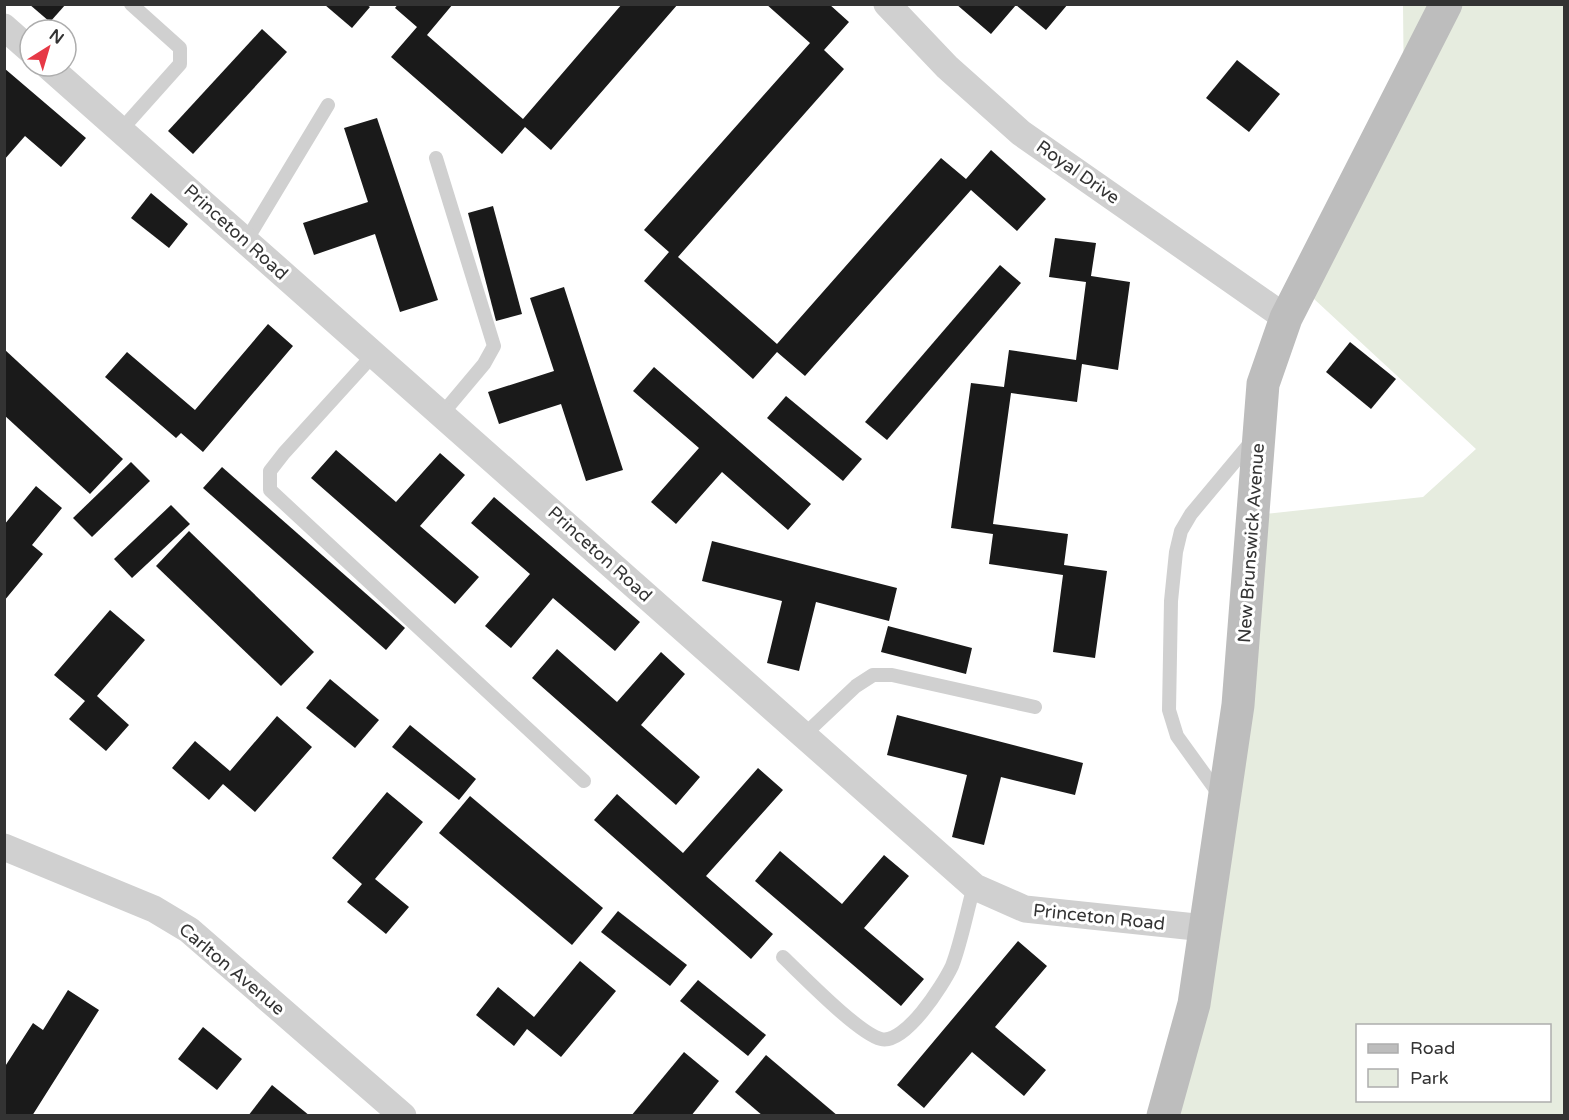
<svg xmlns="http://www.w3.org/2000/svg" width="1569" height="1120" font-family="'Varela Round',sans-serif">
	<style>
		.green { fill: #e6ecdf; fill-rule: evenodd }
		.building { fill: #1a1a1a }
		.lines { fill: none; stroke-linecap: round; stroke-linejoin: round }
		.lane { stroke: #d0d0d0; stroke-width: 14 }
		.street { stroke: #d0d0d0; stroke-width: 27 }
		.secondary { stroke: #bdbdbd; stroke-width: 33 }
		.labels { text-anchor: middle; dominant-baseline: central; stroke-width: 6; stroke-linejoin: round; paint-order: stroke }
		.street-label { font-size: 18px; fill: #333; stroke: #fff }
	</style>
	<rect width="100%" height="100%" fill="#fff"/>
	<path class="green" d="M1403,5H1564V1115L1163,1116L1199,1046L1246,516L1423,497L1476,449L1300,286L1404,101ZM1358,1026H1550V1100H1358Z"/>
	<g class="building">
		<polygon points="29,4 66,4 50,22"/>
		<polygon points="398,4 453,4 427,35 523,119 622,4 678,4 551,150 525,127 502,154 391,57 417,27 395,8"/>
		<polygon points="766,4 829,4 849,22 824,50 844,69 678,257 777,344 941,158 966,179 991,150 1046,199 1017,231 971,190 805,376 777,352 753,379 644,281 669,252 644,230 810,43"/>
		<polygon points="956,4 1068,4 1046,30 1016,5 991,34"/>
		<polygon points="325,5 367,5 370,7 352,28"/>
		<polygon points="262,29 287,52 193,154 168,131"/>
		<polygon points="1237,60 1280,94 1249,132 1206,98"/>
		<polygon points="4,68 86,138 61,167 25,136 4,160"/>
		<polygon points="377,118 438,300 400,312 375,234 314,255 303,223 368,202 344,128"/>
		<polygon points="151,193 188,224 169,248 131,218"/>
		<polygon points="493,206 522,314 496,321 468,213"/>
		<polygon points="1055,238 1096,243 1091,276 1130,282 1118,370 1082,364 1077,402 1011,393 993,524 1068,534 1064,565 1107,571 1095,658 1053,652 1063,575 989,564 993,534 951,528 971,383 1004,387 1009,350 1076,360 1086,282 1049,277"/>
		<polygon points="1000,265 1021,283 887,440 865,422"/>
		<polygon points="564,287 623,470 586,481 561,404 499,424 488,392 554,371 530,298"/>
		<polygon points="268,324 293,346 203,452 181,433 176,438 105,377 127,352 195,410"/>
		<polygon points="1350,342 1396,379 1371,409 1326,372"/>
		<polygon points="4,349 123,459 90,494 4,415"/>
		<polygon points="654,367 811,504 788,530 722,472 676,524 651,502 699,448 633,391"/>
		<polygon points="786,396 862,459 843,481 767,418"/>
		<polygon points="336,450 396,502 440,453 465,475 420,526 479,577 455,604 311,478"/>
		<polygon points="131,462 150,481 92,537 73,518"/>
		<polygon points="222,467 405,628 386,650 203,488"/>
		<polygon points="36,486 62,508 32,545 43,554 4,601 4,525"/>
		<polygon points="494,497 640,622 615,651 553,598 511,648 485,626 530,574 471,523"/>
		<polygon points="171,505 190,524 132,578 114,559"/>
		<polygon points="189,531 314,652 281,686 156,566"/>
		<polygon points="712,541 897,588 889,621 816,602 799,671 767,663 782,601 702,581"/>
		<polygon points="110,610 145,640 97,696 129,725 106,751 69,719 85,701 54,675"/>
		<polygon points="888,626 972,648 966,674 881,652"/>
		<polygon points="557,649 617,702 661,652 685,674 641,725 700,777 676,805 532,678"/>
		<polygon points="330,679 379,720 355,748 306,708"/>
		<polygon points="897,715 1083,763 1075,795 1001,777 984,845 952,837 967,775 887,755"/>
		<polygon points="277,716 312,747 255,812 223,784 209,800 172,768 195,741 230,771"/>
		<polygon points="410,725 476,779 459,800 392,747"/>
		<polygon points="758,768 783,790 706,876 773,934 751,959 594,820 617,794 683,853"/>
		<polygon points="387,792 423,822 375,879 409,907 386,934 347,902 362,884 332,858"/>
		<polygon points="470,796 603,908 572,945 439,833"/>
		<polygon points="780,851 842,904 884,855 909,876 864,928 924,979 901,1006 755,881"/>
		<polygon points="618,911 687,965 670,986 601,932"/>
		<polygon points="1018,941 1047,966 995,1027 1046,1070 1024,1096 972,1052 924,1108 897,1085"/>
		<polygon points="580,961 616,991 561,1057 527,1029 514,1046 476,1015 498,987 534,1017"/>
		<polygon points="698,980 766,1035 748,1056 680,1001"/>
		<polygon points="68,990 99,1010 32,1116 4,1116 4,1068 33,1023 43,1030"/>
		<polygon points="203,1027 242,1059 217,1090 178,1059"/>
		<polygon points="684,1052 719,1081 691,1116 631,1116"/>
		<polygon points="766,1055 838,1116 763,1116 735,1092"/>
		<polygon points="272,1085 310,1116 248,1116"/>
	</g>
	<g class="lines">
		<g class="lane">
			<polyline points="121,130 180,64 180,48 131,4"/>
			<polyline points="436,158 494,346 484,364 442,414"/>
			<polyline points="246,241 328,105"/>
			<polyline points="374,354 284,453 270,471 270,490 584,781"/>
			<polyline points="804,735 856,686 873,675 892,675 1035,707"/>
			<polyline points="1221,797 1177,736 1169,710 1171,601 1176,552 1181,531 1191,514 1252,441"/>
			<path d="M783,957C802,975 859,1034 881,1039C905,1045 943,985 952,966C961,943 967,911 974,886"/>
		</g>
		<g class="street">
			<polyline points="887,4 947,67 1021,133 1286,318"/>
			<polyline points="4,27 30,50"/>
			<polyline points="48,66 975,887 1025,909 1205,928"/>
			<polyline points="4,847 154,909 189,930 403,1116"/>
		</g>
		<polyline class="secondary" points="1163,1116 1194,1004 1238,705 1263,384 1286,318 1446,4"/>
	</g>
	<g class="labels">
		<g class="street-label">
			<text transform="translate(1078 172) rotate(35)">Royal Drive</text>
			<text transform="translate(236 232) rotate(42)">Princeton Road</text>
			<text transform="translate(1251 543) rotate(-86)">New Brunswick Avenue</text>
			<text transform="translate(600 554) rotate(42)">Princeton Road</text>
			<text transform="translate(1099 917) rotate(6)">Princeton Road</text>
			<text transform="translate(232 969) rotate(40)">Carlton Avenue</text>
		</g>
	</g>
	<rect width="1569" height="1120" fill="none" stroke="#333333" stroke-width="12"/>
	<rect x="1356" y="1024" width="195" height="78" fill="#ffffff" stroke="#adadad" stroke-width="1.5"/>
	<rect x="1368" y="1044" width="30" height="9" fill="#bdbdbd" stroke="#adadad" stroke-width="1.5"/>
	<text x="1410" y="1054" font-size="18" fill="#333333">Road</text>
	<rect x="1368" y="1069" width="30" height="18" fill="#e6ecdf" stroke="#adadad" stroke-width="1.5"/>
	<text x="1410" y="1084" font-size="18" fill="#333333">Park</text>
	<g transform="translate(48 48) rotate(37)"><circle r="28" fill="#ffffff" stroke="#adadad" stroke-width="1.5"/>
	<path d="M0-4.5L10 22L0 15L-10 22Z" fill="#e63946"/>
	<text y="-9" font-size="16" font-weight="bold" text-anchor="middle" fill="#333333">N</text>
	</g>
</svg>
